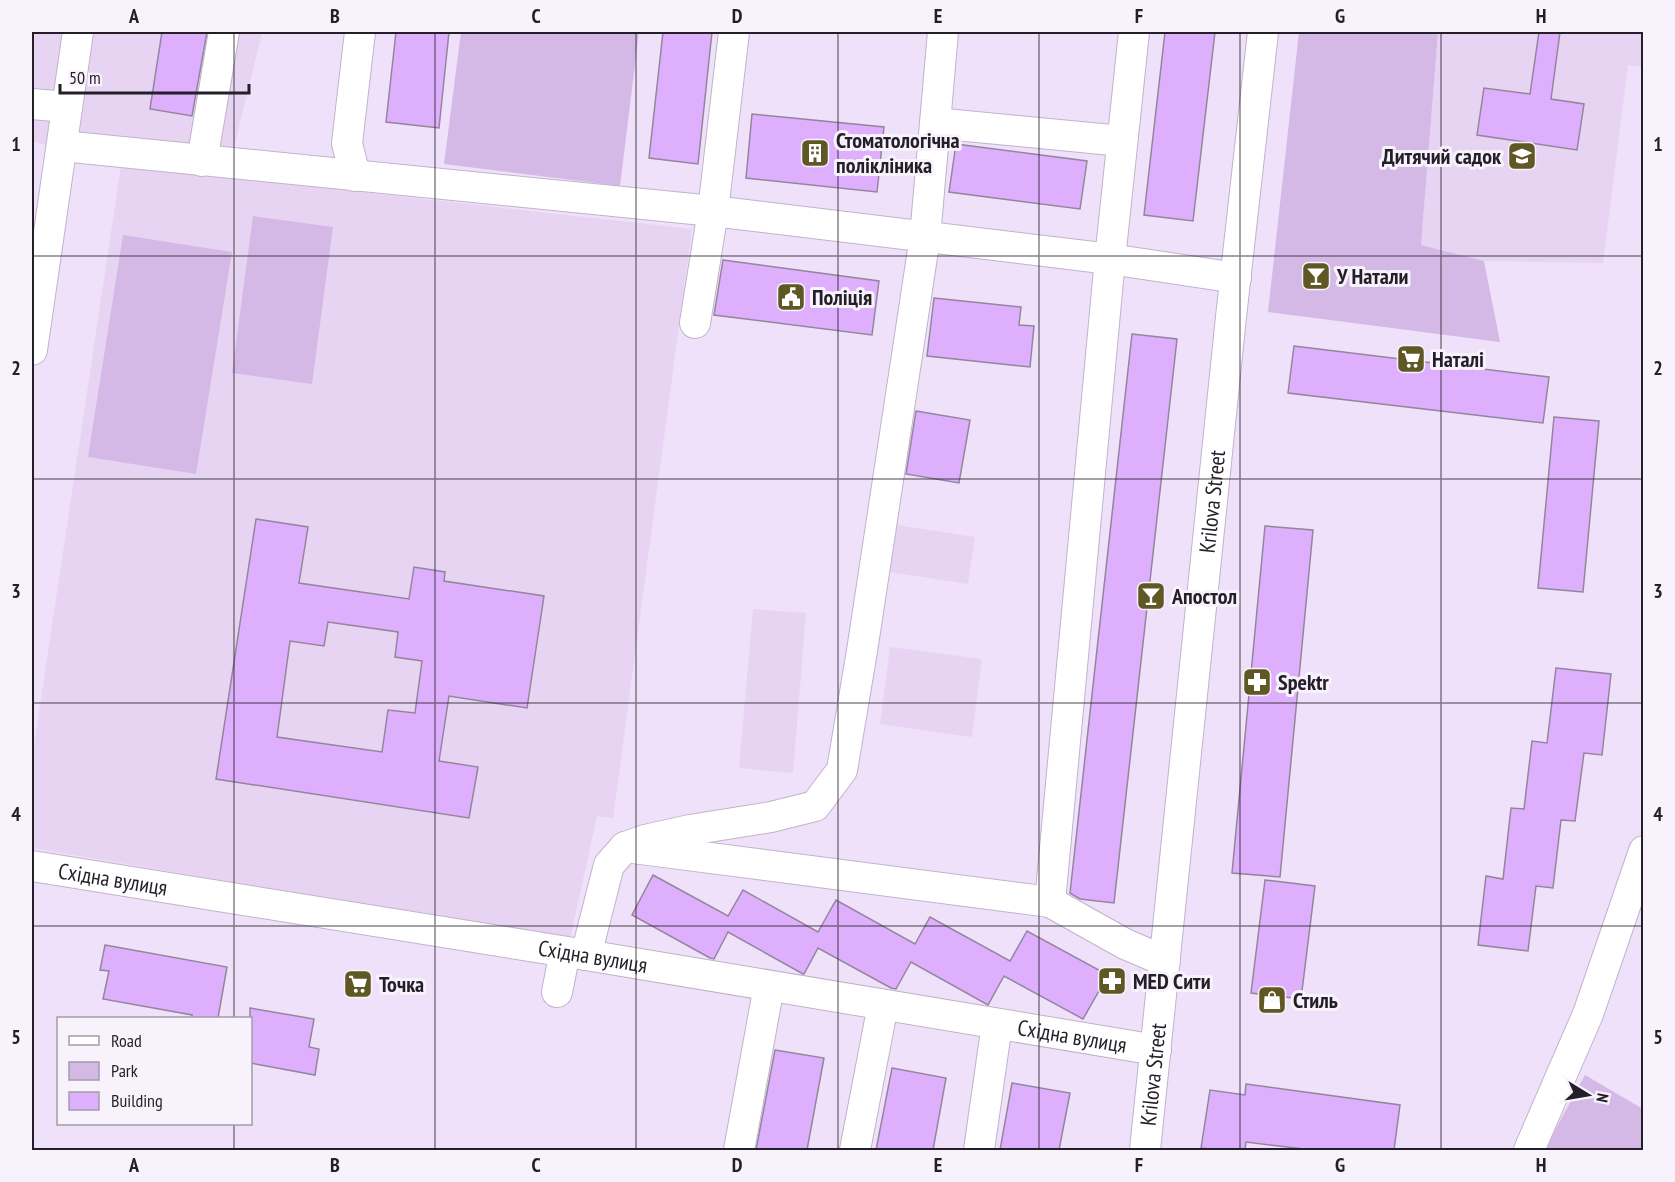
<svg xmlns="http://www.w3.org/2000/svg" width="1675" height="1182" font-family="'PT Sans Narrow',sans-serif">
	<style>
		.built { fill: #e6d4f2 }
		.green { fill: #d4b9e7 }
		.building { fill: #deaffd; stroke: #93869c; stroke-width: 1.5; fill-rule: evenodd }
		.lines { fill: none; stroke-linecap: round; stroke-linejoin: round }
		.minor-casing { stroke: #c1b3cb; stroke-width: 32 }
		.minor { stroke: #fff; stroke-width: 30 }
		.grid { fill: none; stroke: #231e27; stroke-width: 1.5; stroke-opacity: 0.55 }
		.labels { text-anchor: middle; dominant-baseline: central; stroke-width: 6; stroke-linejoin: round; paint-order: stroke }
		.poi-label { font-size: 22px; font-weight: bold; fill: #231e27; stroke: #f8f2fc; text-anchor: start }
		.street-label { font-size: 22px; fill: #231e27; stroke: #f8f2fc }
		.neatline { fill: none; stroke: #231e27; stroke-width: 2 }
		.grid-label { font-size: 20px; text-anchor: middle; font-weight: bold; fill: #231e27 }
	</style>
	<rect width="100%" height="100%" fill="#efe1f9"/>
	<g class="built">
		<polygon points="32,32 262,32 227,177 692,229 613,818 597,816 570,939 32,848 32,759 121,166 32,141"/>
		<polygon points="1438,32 1643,32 1643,67 1628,65 1603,263 1484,261 1421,245"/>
		<polygon points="890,524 975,537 968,584 883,571"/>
		<polygon points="753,609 806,613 793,773 739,768"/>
		<polygon points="890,647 982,659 972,737 880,724"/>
	</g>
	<g class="green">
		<polygon points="461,32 639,32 620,186 444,164"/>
		<polygon points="1299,32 1438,32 1421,245 1484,261 1500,342 1268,312"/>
		<polygon points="253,216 333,227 312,384 232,373"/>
		<polygon points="123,235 232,252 196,474 88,457"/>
		<polygon points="1585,1075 1643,1109 1643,1150 1544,1150"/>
	</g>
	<g class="building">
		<polygon points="162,32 207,32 192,116 150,109"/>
		<polygon points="396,32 449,32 439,128 386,122"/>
		<polygon points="663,32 712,32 698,164 649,158"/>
		<polygon points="1165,32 1215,32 1193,221 1144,215"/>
		<polygon points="1539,32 1560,32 1551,99 1584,104 1577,150 1477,135 1484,88 1530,94"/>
		<polygon points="752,114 884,127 877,192 746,178"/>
		<polygon points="956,144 1087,161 1080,209 949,192"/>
		<polygon points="723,260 879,281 872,335 714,315"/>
		<polygon points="934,298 1021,307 1019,325 1034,326 1030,367 927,356"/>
		<polygon points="1132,334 1177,339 1114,903 1080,899 1070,893"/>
		<polygon points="1294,346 1549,377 1543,423 1288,393"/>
		<polygon points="916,411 970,420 959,483 906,474"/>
		<polygon points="1554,417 1599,421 1583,592 1538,588"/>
		<path d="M256,519L308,527L299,583L409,599L414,567L445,572L444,581L544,596L527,708L449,696L439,761L478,767L469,818L216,779ZM328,622L398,632L395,657L422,661L415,713L388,710L382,752L277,737L290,641L324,646Z"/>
		<polygon points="1265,526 1313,530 1280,877 1232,873"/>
		<polygon points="1556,668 1611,674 1602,755 1584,753 1575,821 1561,820 1553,888 1536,886 1528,951 1478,945 1486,876 1503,879 1511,808 1524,809 1532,741 1547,743"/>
		<polygon points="653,875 728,916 743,890 818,932 836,900 915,944 930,917 1010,961 1027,931 1108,975 1083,1019 1004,976 988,1005 911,962 896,989 891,988 818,948 804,974 803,974 728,932 714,959 710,958 632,915"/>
		<polygon points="1265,880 1315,886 1301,999 1251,993"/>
		<polygon points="105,945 227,967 218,1018 192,1018 192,1015 103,999 109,971 100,970"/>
		<polygon points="250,1008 314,1019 309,1047 319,1049 315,1075 250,1063"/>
		<polygon points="775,1050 824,1058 807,1150 756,1150"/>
		<polygon points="892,1068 946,1078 933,1150 876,1150"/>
		<polygon points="1012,1083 1070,1093 1059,1150 1000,1150"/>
		<polygon points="1246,1084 1400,1105 1394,1150 1312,1150 1246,1142 1245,1150 1217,1150 1201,1148 1210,1090 1245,1095"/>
	</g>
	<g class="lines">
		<g class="minor-casing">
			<g id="minor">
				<polyline points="32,104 67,107"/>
				<polyline points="935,123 1122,141"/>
				<polyline points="62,146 713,211 1110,259 1236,278"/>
				<polyline points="202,161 224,32"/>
				<polyline points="355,176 347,143 360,32"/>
				<polyline points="695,323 713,211 734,32"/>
				<polyline points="32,350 78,32"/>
				<polyline points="625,847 1050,902 1110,259 1134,32"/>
				<path id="s1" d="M32,866L586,955L1156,1050"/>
				<polyline points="1050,902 1125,944 1165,961"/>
				<polyline points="586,955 609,865 625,847 645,840 690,830 771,817 815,806 842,770 862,651 925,237 943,32"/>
				<polyline points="557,992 565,952"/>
				<polyline points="739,1150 769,986"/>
				<polyline points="855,1150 883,1005"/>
				<polyline points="979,1150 997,1024"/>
				<path id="s2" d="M1145,1150L1231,317L1263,32"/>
				<polyline points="1529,1150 1588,1014 1644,851"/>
			</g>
		</g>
		<use href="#minor" class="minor"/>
	</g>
	<path class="grid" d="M234,32V1018M435,32V1150M636,32V1150M838,32V1150M1039,32V1150M1240,32V1150M1441,32V1150M32,256H1644M32,479H1644M32,703H1644M32,926H1644M234,1124V1150"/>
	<defs>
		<g id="building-square" transform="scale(1.5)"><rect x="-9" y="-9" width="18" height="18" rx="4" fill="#5f5724" stroke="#f8f2fc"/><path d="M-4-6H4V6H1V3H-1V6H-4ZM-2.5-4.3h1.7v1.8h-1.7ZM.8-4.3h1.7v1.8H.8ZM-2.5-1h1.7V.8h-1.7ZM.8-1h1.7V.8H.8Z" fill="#fff"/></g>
		<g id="school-square" transform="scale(1.5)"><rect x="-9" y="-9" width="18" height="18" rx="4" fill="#5f5724" stroke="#f8f2fc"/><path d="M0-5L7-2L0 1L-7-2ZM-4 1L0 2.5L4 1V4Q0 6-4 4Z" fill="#fff"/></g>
		<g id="bar-square" transform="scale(1.5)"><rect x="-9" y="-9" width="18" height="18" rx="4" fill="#5f5724" stroke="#f8f2fc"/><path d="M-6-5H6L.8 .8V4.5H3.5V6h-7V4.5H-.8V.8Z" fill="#fff"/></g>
		<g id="civic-square" transform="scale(1.5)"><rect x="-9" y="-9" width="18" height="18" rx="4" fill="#5f5724" stroke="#f8f2fc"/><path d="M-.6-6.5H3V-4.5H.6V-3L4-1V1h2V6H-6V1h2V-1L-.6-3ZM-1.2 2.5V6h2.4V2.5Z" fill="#fff"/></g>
		<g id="supermarket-square" transform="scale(1.5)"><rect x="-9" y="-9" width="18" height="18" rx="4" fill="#5f5724" stroke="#f8f2fc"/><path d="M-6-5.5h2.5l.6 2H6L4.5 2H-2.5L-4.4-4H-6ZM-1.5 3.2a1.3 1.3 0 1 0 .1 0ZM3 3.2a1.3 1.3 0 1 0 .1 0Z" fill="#fff"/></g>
		<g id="pharmacy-square" transform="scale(1.5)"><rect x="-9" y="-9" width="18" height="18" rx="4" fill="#5f5724" stroke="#f8f2fc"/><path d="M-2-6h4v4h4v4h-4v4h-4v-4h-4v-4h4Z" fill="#fff"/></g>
		<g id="shop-square" transform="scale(1.5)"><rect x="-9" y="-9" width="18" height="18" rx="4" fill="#5f5724" stroke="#f8f2fc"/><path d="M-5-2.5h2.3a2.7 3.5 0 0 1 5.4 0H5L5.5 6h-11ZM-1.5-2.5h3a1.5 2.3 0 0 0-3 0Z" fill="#fff"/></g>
	</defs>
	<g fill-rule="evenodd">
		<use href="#building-square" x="815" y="153"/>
		<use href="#school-square" x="1522" y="156"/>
		<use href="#bar-square" x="1316" y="276"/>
		<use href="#civic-square" x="791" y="297"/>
		<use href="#supermarket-square" x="1411" y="359"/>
		<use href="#bar-square" x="1151" y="596"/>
		<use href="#pharmacy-square" x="1257" y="682"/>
		<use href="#pharmacy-square" x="1112" y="981"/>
		<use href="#supermarket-square" x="358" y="984"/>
		<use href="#shop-square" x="1272" y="1000"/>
	</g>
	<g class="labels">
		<g class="poi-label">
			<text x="836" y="140">Стоматологічна<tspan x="836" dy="25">полікліника</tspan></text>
			<text x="1501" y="156" text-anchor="end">Дитячий садок</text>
			<text x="1337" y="276">У Натали</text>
			<text x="812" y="297">Поліція</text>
			<text x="1432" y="359">Наталі</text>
			<text x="1172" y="596">Апостол</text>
			<text x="1278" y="682">Spektr</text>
			<text x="1133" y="981">MED Сити</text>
			<text x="379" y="984">Точка</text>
			<text x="1293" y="1000">Стиль</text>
		</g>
		<g class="street-label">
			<text stroke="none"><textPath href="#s2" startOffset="652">Krilova Street</textPath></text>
			<text stroke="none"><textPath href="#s1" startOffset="82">Східна вулиця</textPath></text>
			<text stroke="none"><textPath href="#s1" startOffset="568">Східна вулиця</textPath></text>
			<text stroke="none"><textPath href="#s1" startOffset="1054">Східна вулиця</textPath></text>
			<text stroke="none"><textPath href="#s2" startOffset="76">Krilova Street</textPath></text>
		</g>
	</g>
	<rect width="1675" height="1182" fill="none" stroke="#f8f2fc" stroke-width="66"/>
	<rect x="57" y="1017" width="195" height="108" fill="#f8f2fc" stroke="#a39da7" stroke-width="1.5"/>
	<rect x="69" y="1036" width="30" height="9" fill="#ffffff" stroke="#a39da7" stroke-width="1.5"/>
	<text x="111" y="1047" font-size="18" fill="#231e27">Road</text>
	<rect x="69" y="1062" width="30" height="18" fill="#d4b9e7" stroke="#a39da7" stroke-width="1.5"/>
	<text x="111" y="1077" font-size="18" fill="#231e27">Park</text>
	<rect x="69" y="1092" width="30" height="18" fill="#deaffd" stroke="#a39da7" stroke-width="1.5"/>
	<text x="111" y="1107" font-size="18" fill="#231e27">Building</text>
	<g transform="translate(1588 1095) rotate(101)" stroke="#f8f2fc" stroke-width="4.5" paint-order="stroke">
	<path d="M0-4.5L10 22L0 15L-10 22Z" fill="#231e27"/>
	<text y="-9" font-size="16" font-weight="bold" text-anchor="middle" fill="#231e27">N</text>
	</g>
	<path d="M60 84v9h189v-9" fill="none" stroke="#231e27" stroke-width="3"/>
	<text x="69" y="84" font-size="18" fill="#231e27" stroke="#f8f2fc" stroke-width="4.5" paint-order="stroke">50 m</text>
	<rect x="33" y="33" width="1609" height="1116" class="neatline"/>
	<g class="grid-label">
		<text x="134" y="23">A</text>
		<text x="335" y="23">B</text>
		<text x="536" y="23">C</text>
		<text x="737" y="23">D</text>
		<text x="938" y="23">E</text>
		<text x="1139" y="23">F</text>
		<text x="1340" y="23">G</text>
		<text x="1541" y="23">H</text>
		<text x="16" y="151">1</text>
		<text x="1658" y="151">1</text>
		<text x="16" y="375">2</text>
		<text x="1658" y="375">2</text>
		<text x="16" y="598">3</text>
		<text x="1658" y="598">3</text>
		<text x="16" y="821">4</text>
		<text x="1658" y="821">4</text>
		<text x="16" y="1044">5</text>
		<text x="1658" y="1044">5</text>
		<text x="134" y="1172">A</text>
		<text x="335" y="1172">B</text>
		<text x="536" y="1172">C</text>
		<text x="737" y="1172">D</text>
		<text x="938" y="1172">E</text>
		<text x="1139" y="1172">F</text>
		<text x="1340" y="1172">G</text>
		<text x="1541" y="1172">H</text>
	</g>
</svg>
